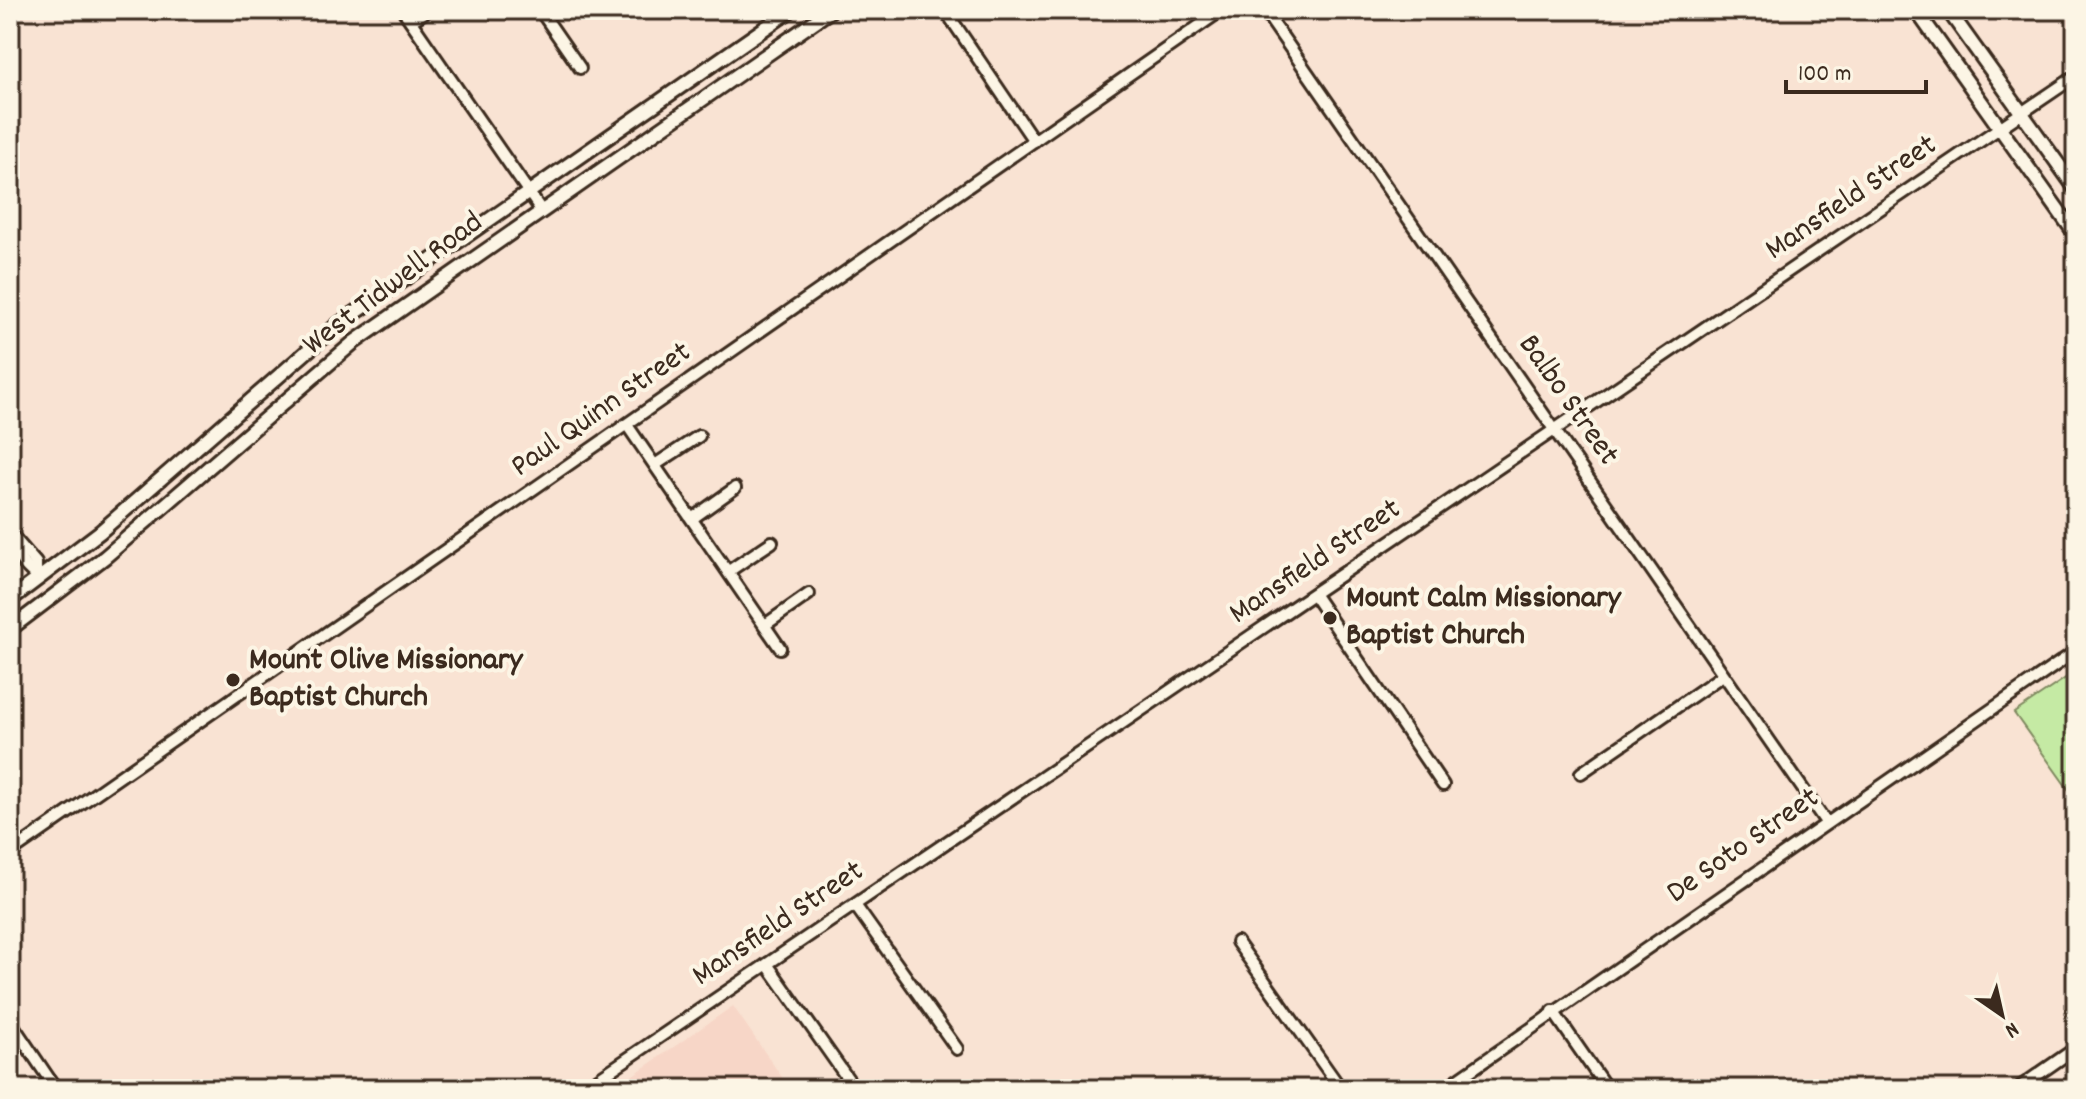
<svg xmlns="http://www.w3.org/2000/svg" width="2086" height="1099" font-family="Dekko,sans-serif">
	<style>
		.built { fill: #f7d6c7 }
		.green { fill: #c5eaa4; stroke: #808a61; stroke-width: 2 }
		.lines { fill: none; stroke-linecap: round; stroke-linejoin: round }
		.minor-casing { stroke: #3b2a1e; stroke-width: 16 }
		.major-casing { stroke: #3b2a1e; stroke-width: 18 }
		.minor { stroke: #fcf5e5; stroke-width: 10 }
		.major { stroke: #fcf5e5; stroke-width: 12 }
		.poi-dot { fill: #3b2a1e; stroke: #fcf5e5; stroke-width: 3 }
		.labels { text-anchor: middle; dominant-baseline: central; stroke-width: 8; stroke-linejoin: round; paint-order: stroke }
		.street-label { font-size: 32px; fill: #3b2a1e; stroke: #fcf5e5 }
		.poi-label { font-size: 32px; font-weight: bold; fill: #3b2a1e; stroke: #fcf5e5; text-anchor: start }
	</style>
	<rect width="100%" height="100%" fill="#f9e3d3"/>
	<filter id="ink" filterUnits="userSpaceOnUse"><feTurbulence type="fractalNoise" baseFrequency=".0125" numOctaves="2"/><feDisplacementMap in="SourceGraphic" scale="16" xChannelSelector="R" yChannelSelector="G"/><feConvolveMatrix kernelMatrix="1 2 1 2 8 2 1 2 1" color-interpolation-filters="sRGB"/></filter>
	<g filter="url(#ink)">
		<polygon class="built" points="733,1006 790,1089 613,1089"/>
		<polygon class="green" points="2076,671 2076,790 2071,793 2014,713"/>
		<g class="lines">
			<g class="minor-casing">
				<g id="minor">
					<polyline points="403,10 541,210"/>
					<polyline points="540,10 580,68"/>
					<polyline points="945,10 1034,141"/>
					<polyline points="1264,10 1825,821"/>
					<polyline points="411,21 428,10"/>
					<polyline points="627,425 780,648"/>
					<polyline points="655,465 699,436"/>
					<polyline points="693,518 735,488"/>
					<polyline points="10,533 36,563 36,575"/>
					<path d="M16,542C17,561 26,566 38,578"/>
					<polyline points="729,571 772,542"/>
					<polyline points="1314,595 1443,785"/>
					<polyline points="765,625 809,594"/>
					<polyline points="1581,773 1723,675"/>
					<polyline points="10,853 1222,10"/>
					<polyline points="855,905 957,1049"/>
					<polyline points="1237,942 1341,1089"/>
					<polyline points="767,964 855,1089"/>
					<polyline points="1553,1011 1607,1089"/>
					<polyline points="10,1021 56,1089"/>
					<polyline points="583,1089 2076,76"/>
					<polyline points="1444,1089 2076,651"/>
					<polyline points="2017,1089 2076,1048"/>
				</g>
			</g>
			<g class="major-casing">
				<g id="major">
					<polyline points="1916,10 2076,235"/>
					<polyline points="1948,10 2076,189"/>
					<polyline points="10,600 100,532 335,327 791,10"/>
					<polyline points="10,629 105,557 353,343 831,10"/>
				</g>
			</g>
			<use href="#minor" class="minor"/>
			<use href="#major" class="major"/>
		</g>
	</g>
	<g class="poi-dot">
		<circle cx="1330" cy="618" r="8"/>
		<circle cx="233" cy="680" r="8"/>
	</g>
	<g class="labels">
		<g class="street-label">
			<text transform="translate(1852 199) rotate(-34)">Mansfield Street</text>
			<text transform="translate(394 285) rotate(-37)">West Tidwell Road</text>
			<text transform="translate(1567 401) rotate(55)">Balbo Street</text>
			<text transform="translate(602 411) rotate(-35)">Paul Quinn Street</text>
			<text transform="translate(1316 563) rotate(-34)">Mansfield Street</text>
			<text transform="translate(1744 847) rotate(-35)">De Soto Street</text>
			<text transform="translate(779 925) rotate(-34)">Mansfield Street</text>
		</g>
		<g class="poi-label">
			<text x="1346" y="600">Mount Calm Missionary<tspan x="1346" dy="37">Baptist Church</tspan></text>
			<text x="249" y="662">Mount Olive Missionary<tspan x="249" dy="37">Baptist Church</tspan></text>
		</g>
	</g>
	<rect width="2086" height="1099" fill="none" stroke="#fcf5e5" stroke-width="40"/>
	<rect x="20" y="20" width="2046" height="1059" fill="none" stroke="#3b2a1e" stroke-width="3" filter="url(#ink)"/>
	<g transform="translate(2002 1015) rotate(146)" stroke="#fcf5e5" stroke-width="6" paint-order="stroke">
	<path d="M0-6L14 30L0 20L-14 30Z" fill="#3b2a1e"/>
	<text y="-12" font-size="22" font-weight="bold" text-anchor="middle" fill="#3b2a1e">N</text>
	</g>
	<path d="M1786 80v12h140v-12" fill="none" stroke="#3b2a1e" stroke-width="4"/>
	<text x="1798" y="80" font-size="24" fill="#3b2a1e" stroke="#fcf5e5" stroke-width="6" paint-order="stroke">100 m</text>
</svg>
